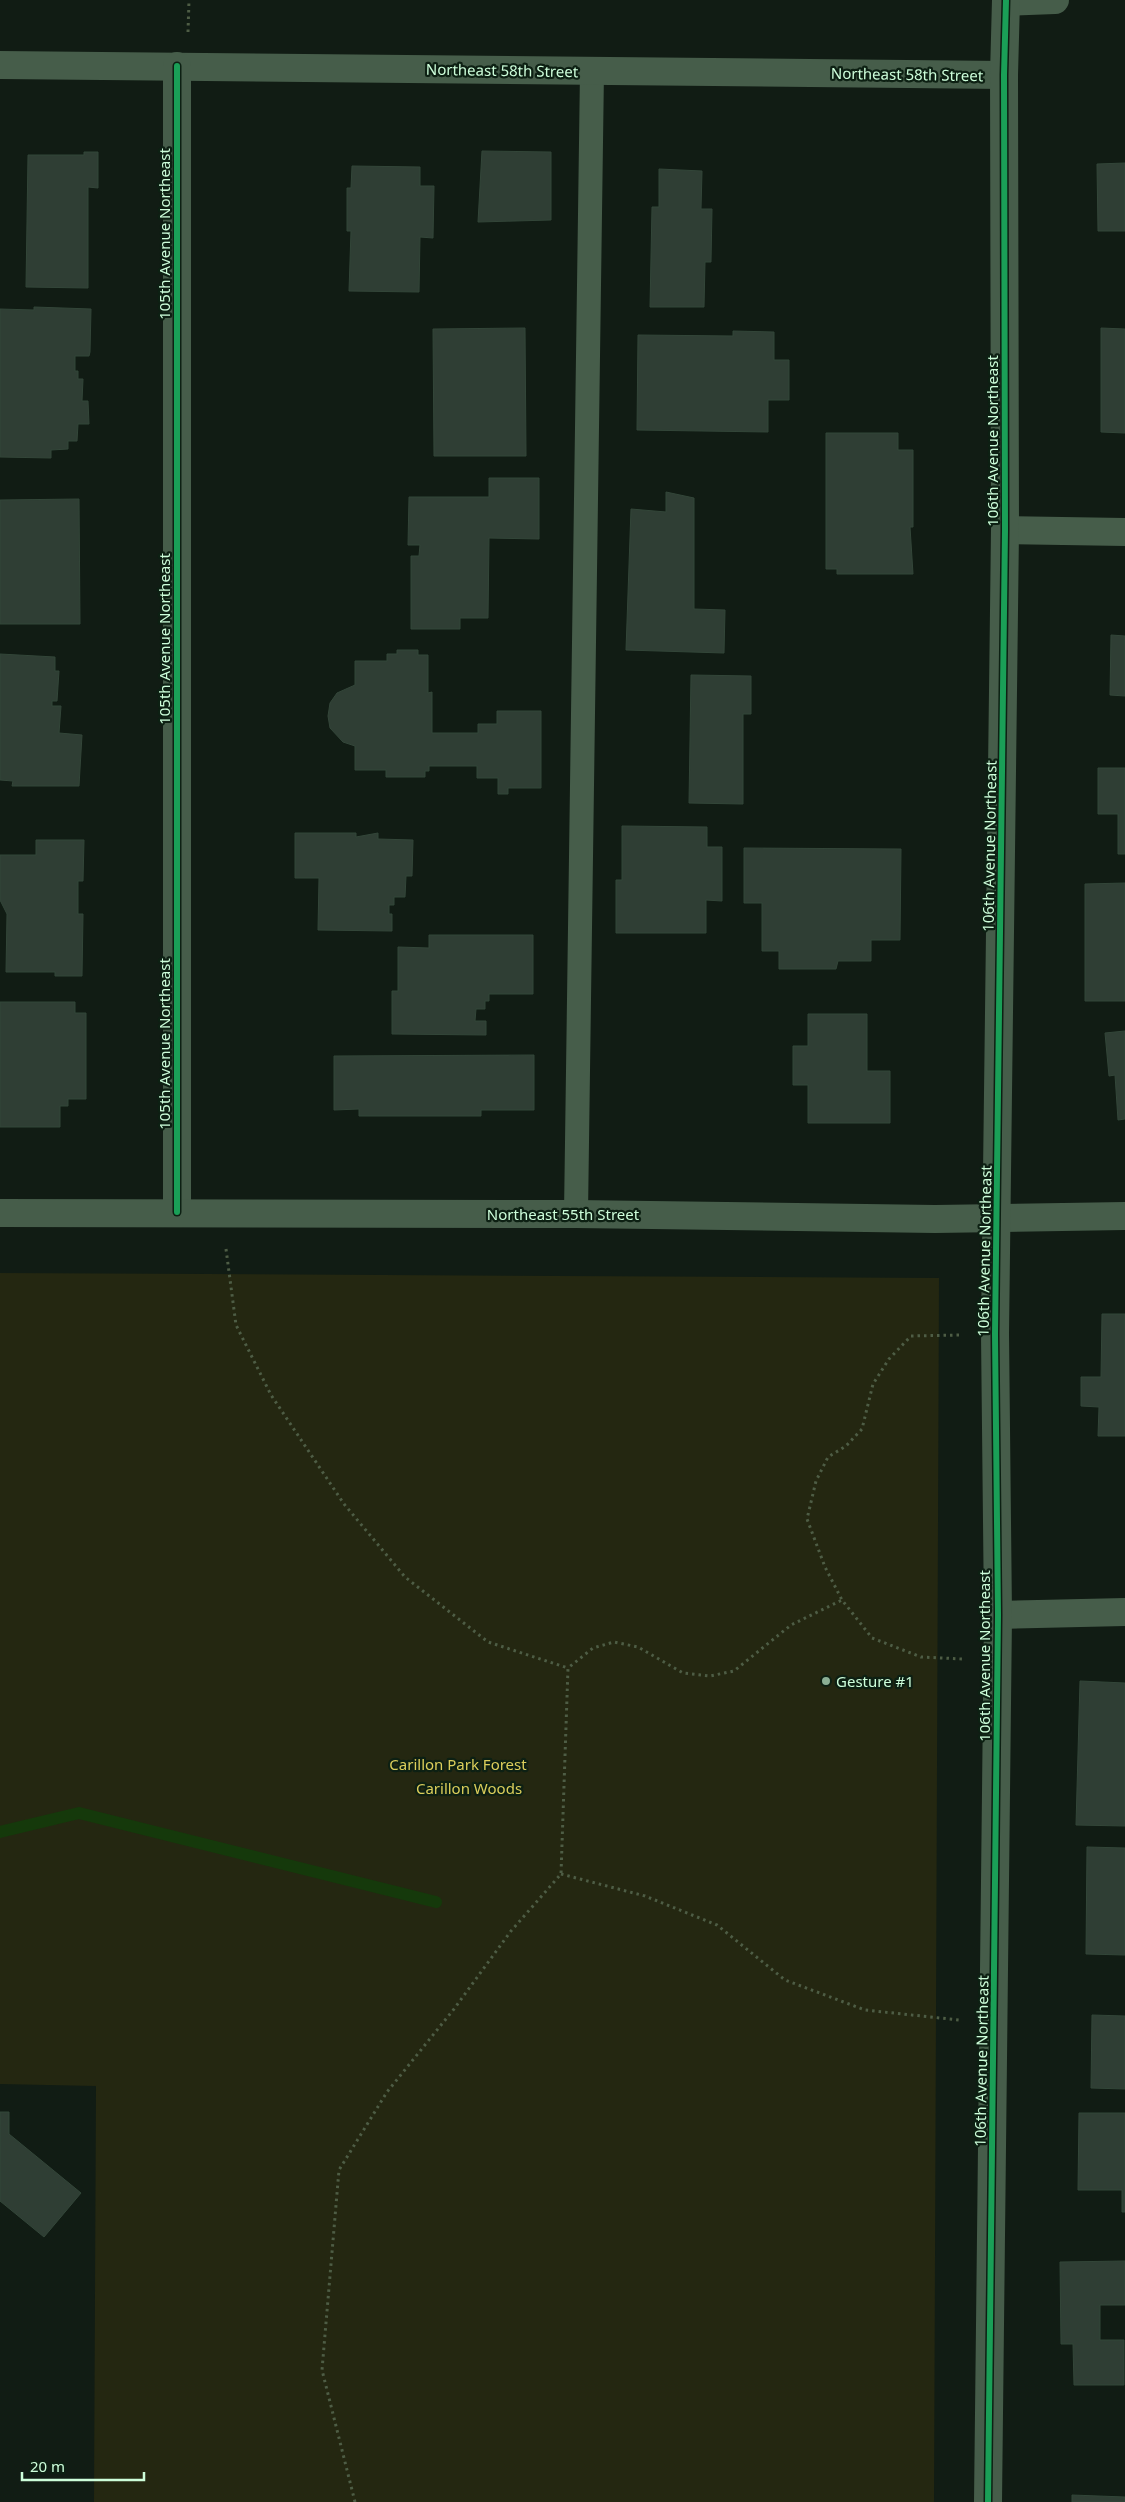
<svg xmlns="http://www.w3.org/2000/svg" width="1125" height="2502" font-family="'Noto Sans',sans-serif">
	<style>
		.green { fill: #242711 }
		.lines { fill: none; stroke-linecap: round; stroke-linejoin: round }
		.stream { stroke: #15390b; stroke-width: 12 }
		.building { fill: #2f3e34; stroke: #334639 }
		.path { stroke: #4e5d45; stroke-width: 3; stroke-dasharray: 2.5 4; stroke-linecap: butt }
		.lane { stroke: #465d4a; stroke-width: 24 }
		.street { stroke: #465d4a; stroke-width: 28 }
		.cycleway-casing { stroke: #0d2013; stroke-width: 9 }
		.cycleway { stroke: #1a9f57; stroke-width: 6 }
		.poi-dot { fill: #8baf95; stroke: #0d2013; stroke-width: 2 }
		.labels { text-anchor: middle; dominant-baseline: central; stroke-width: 4.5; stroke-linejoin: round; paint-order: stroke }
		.street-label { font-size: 15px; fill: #cdfeda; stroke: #0d2013 }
		.poi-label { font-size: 15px; fill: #cdfeda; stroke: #0d2013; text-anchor: start }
		.park-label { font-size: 15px; fill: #dbce5b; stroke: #0d2013 }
	</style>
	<rect width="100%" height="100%" fill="#111c14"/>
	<polygon class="green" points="0,1273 939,1278 934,2502 94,2502 96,2086 0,2084"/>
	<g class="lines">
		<polyline class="stream" points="0,1832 79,1813 436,1902"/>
	</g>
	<g class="building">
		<polygon points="482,151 551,152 551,220 478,222"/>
		<polygon points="84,152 98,152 98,188 88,187 88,288 26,287 28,155 84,155"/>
		<polygon points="1125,163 1125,231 1098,231 1097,164"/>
		<polygon points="352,166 420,167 420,186 434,186 433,238 420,237 419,292 349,291 351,231 347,231 347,188 351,188"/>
		<polygon points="659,169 702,171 701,209 712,209 711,262 705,262 704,307 650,307 652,207 659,207"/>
		<polygon points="34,307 91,309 90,352 89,356 75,356 75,371 78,371 78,379 83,379 82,401 88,401 89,424 78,424 77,441 68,441 68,449 51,450 51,458 0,457 0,309 34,310"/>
		<polygon points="525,328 526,456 434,456 433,329"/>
		<polygon points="1101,328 1125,329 1125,433 1101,432"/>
		<polygon points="733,331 774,332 774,360 789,360 789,400 768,400 768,432 637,430 638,335 733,336"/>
		<polygon points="826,433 898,433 898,450 913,450 913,527 910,527 913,574 837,574 837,569 826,569"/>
		<polygon points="489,478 539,478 539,539 489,538 488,618 460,618 460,629 411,629 411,556 419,556 420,545 408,545 409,497 489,497"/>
		<polygon points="666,492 694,498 694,609 725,610 724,653 626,650 631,509 666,512"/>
		<polygon points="79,499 80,624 0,624 0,500"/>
		<polygon points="1111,635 1125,636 1125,696 1110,695"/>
		<polygon points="397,650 418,650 418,655 428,655 428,693 432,692 432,733 478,733 478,724 497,724 497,711 541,711 541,788 508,788 508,794 498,794 498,778 477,778 477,766 429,766 429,771 425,771 425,777 386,777 386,770 355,770 355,746 343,742 330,728 328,716 330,703 337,693 355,685 355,661 387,661 387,654 397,654"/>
		<polygon points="0,654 55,657 55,671 59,671 57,701 52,701 52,706 61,706 59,733 82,735 79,786 12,786 13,781 0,780"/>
		<polygon points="691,675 751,676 751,714 743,714 743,804 689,803"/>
		<polygon points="1098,768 1125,768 1125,854 1118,854 1118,814 1098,814"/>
		<polygon points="622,826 707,827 707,847 722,847 722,901 706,900 706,933 616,933 616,880 622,880"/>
		<polygon points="295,833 356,833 356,837 378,833 378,839 413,840 412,876 406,876 405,897 394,897 394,905 389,905 389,914 392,914 392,931 318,930 319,878 295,878"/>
		<polygon points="36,840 84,840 83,881 78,881 78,914 83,914 82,976 55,976 55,972 6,972 7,914 0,900 0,855 36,855"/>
		<polygon points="744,848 901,849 900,940 871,940 871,961 838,961 836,969 779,969 779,951 762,951 762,903 744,903"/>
		<polygon points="1125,883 1125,1001 1085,1001 1085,884"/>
		<polygon points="429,935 533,935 533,994 489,994 489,1001 485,1001 485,1009 476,1009 475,1021 486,1021 486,1035 392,1034 392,991 398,991 398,947 429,948"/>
		<polygon points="0,1002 75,1002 75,1013 86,1013 86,1099 68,1099 68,1106 60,1106 60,1127 0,1127"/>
		<polygon points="808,1014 867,1014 867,1071 890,1071 890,1123 808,1123 808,1085 793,1085 793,1046 808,1046"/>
		<polygon points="1125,1031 1125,1119 1118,1120 1115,1075 1109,1076 1105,1033"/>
		<polygon points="534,1055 534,1110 481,1110 481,1116 359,1116 359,1109 334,1110 334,1056"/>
		<polygon points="1102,1314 1125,1314 1125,1436 1098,1436 1099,1407 1081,1406 1081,1377 1101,1377"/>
		<polygon points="1080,1681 1125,1683 1125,1826 1076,1825"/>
		<polygon points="1087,1847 1125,1848 1125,1955 1086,1954"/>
		<polygon points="1092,2015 1125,2016 1125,2089 1091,2088"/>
		<polygon points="0,2112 9,2112 9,2134 81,2193 44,2237 0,2201"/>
		<polygon points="1079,2113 1125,2113 1125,2212 1122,2212 1122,2190 1078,2190"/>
		<polygon points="1125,2261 1125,2305 1100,2305 1100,2340 1124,2340 1124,2385 1074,2385 1073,2344 1061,2344 1060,2262"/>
		<polygon points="1072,2495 1125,2497 1125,2502 1072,2502"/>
	</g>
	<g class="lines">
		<g class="path">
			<polyline points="188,32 189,0"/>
			<polyline points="226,1249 236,1325 271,1395 344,1504 405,1577 488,1642 568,1668"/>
			<polyline points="959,1335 911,1336 889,1359 873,1384 862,1429 846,1446 828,1457 816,1481 807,1519 825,1567 842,1600 872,1638 921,1657 962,1659"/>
			<polyline points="561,1874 645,1896 717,1925 785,1980 865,2010 959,2020"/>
			<polyline points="355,2502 322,2370 339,2170 387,2092 454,2009 511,1931 561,1874 568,1668 593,1648 614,1642 638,1647 683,1673 710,1676 734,1671 791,1625 842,1600"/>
		</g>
		<polyline class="lane" points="576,1214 592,71"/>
		<g class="street">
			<polyline points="1006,2 1055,0"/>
			<polyline points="0,65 1004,75"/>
			<polyline points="177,66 177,1212"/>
			<polyline points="1005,530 1125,532"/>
			<polyline points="0,1213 576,1214 935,1219 1125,1216"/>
			<polyline points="998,1615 1125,1612"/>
			<polyline points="988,2502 998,1615 995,1334 1005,530 1004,75 1006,0"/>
		</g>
		<g class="cycleway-casing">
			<g id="cycleway">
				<polyline points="177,66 177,1212"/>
				<polyline points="988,2502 998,1615 995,1334 1005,530 1004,75 1006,0"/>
			</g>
		</g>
		<use href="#cycleway" class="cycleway"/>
	</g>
	<circle class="poi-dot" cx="826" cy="1681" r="5"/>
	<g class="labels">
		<g class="street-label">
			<text transform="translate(502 70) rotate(1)">Northeast 58th Street</text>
			<text transform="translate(907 74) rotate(1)">Northeast 58th Street</text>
			<text transform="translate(164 234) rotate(-90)">105th Avenue Northeast</text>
			<text transform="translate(992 441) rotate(-90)">106th Avenue Northeast</text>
			<text transform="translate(164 639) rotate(-90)">105th Avenue Northeast</text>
			<text transform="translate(989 846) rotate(-89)">106th Avenue Northeast</text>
			<text transform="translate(164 1044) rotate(-90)">105th Avenue Northeast</text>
			<text x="563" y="1214">Northeast 55th Street</text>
			<text transform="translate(984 1251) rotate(-89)">106th Avenue Northeast</text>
			<text transform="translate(984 1656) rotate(-90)">106th Avenue Northeast</text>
			<text transform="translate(981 2061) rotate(-89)">106th Avenue Northeast</text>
		</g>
		<g class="poi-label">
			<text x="836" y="1681">Gesture #1</text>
		</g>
		<g class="park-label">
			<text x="458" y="1764">Carillon Park Forest</text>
			<text x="469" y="1788">Carillon Woods</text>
		</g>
	</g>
	<path d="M22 2472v8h122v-8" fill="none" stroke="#cdfeda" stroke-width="2.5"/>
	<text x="30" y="2472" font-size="15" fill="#cdfeda" stroke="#0d2013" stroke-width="4" paint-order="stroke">20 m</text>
</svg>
